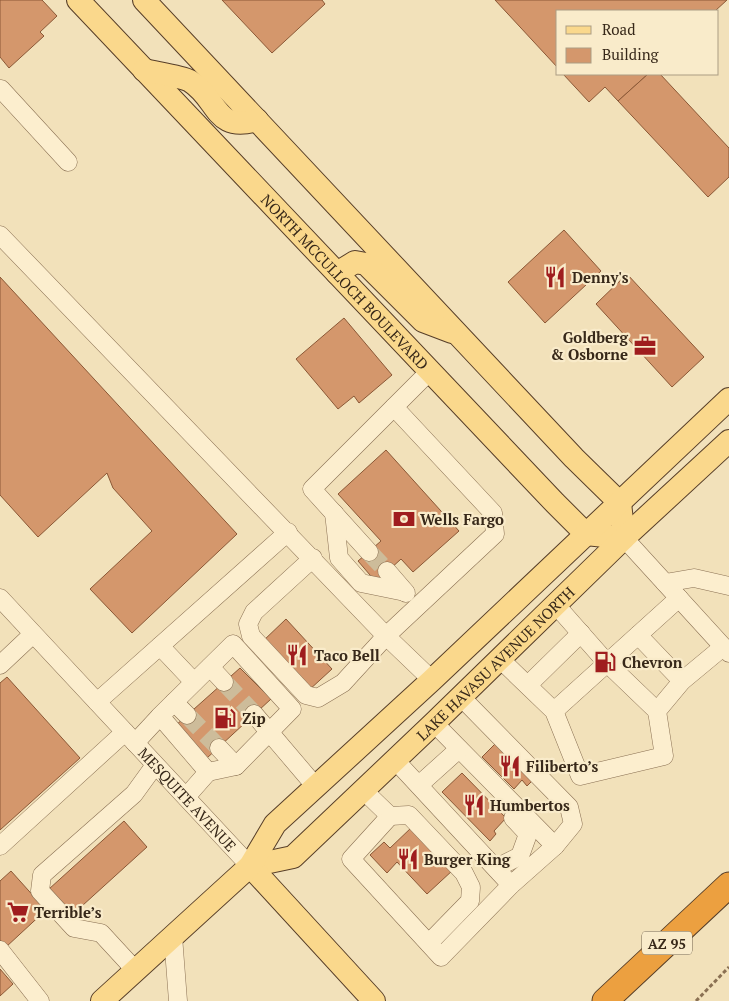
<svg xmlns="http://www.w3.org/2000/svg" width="729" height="1001" font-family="'PT Serif',serif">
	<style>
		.building { fill: #d4976c; stroke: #8b5836 }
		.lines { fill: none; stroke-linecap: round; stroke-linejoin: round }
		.minor-tunnel { stroke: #cdbc9a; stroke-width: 18; stroke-dasharray: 18 9; stroke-linecap: butt }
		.minor-casing { stroke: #8a7053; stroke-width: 19 }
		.major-casing { stroke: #573e28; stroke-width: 24 }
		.highway-casing { stroke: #573e28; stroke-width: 27 }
		.path { stroke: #8a7053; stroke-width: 3; stroke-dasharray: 4 2.5; stroke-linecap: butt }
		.minor { stroke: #fceece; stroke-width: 18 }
		.major { stroke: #fad88c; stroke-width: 22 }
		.highway { stroke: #eca040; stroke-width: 25 }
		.labels { text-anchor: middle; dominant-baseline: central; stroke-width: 4.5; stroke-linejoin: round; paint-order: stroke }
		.shield { fill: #f9ebca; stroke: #71624e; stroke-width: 1 }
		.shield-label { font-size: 14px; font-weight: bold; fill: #372819 }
		.poi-label { font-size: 15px; font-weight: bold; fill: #372819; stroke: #f9ebca; text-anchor: start }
		.street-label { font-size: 15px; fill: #372819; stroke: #f9ebca }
	</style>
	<rect width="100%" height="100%" fill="#f2e1ba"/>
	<g class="building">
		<polygon points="0,0 42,0 57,16 40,32 44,36 9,68 0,57"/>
		<polygon points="222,0 322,0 325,4 272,53"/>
		<polygon points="495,0 727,0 715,11 558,11 558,68"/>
		<polygon points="563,74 648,74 618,101 605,87 589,102"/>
		<polygon points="648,74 660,74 729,148 729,177 708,197 618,101"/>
		<polygon points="564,230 601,271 545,323 508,282"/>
		<polygon points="627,274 704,357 672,387 596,304"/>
		<polygon points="0,277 237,534 132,633 90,589 152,531 113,488 107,473 38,537 0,495"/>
		<polygon points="344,318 392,375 359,403 354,396 338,409 296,359"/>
		<polygon points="386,450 459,531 413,572 401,559 376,582 358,561 381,541 338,494"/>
		<polygon points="286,619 332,669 308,691 262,642"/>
		<polygon points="240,668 271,699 207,758 175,726"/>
		<polygon points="7,677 80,758 0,830 0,683"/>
		<polygon points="500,739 537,776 527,786 522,780 514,789 482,757"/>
		<polygon points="462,773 506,818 494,831 496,834 490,841 442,792"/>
		<polygon points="124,821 147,847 72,915 49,889"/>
		<polygon points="412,827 453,870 427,894 397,862 387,873 370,855 384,842 390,848"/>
		<polygon points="11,871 46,910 6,947 0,940 0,881"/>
		<polygon points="0,969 13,984 0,996"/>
	</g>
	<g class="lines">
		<g class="minor-tunnel">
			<polyline points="369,552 387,571"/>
			<polyline points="224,682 254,714"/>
			<polyline points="187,715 219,748"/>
		</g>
		<g class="minor-casing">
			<g id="minor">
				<polyline points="1,89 68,162"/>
				<polyline points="0,235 386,636 432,680"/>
				<polyline points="334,513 339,558 361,583 405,592"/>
				<polyline points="624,538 729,653"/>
				<polyline points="369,552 312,489 394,407"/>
				<polyline points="313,558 254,612 248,624 251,636 306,695 318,698 343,683 386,636 495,534 493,513 394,407 430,371"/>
				<polyline points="387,571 406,593"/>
				<polyline points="665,583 694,578 729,586"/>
				<path id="s1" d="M0,598L250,866"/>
				<polyline points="555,604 607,663 657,711"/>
				<polyline points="638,635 682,681"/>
				<polyline points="160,646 194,682"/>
				<polyline points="500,659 554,711 580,776 664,756 657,711 682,681 723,647"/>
				<polyline points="0,665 33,634"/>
				<polyline points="210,667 224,682"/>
				<polyline points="528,685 581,633"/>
				<polyline points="97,702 288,532"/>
				<polyline points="174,702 187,715"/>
				<polyline points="554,711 679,598"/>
				<polyline points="254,714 316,787"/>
				<polyline points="160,716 233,644 292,709 236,766 208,772"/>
				<polyline points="434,723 555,846"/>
				<polyline points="135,743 160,716 208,772 186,797"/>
				<polyline points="219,748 236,766"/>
				<polyline points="395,760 511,885 555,846 573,824 569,807 461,697"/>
				<polyline points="419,785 459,749"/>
				<polyline points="363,790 390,816 351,859 441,957 511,885"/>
				<polyline points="390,816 409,815 464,873 471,887 470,901 429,943"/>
				<polyline points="0,846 125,732"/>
				<polyline points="496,868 520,856 528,834 513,818"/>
				<polyline points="173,936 178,1001"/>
				<polyline points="0,950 40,1001"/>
				<polyline points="136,971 101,933 74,928 40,891 42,875 134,794 155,765"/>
			</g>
		</g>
		<g class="major-casing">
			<g id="major">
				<path id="s2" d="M78,0L555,503L586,534L624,538L620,503L574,458L144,0"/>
				<path d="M144,70C156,73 180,76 190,81C219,99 214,133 257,120"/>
				<polyline points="337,273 355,262 366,264 423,321 452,332"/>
				<path id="s3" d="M250,866L293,857L434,723L624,538L729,441"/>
				<polyline points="250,866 374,1001"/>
				<polyline points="102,1001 250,866 275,824 432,680 729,399"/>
			</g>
		</g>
		<g class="highway-casing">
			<polyline id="highway" points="605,1001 729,885"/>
		</g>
		<polyline class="path" points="696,1001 729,967"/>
		<use href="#minor" class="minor"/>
		<use href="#major" class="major"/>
		<use href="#highway" class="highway"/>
	</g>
	<defs>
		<g id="restaurant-bare" transform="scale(1.725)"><path d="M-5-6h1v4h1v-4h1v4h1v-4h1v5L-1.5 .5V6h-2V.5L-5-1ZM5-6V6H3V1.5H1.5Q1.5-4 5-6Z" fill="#9f1d1e" stroke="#f9ebca" stroke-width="2.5" paint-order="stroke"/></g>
		<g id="office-bare" transform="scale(1.725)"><path d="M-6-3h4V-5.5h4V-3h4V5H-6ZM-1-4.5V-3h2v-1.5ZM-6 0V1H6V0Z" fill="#9f1d1e" stroke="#f9ebca" stroke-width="2.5" paint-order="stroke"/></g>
		<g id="bank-bare" transform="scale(1.725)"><path d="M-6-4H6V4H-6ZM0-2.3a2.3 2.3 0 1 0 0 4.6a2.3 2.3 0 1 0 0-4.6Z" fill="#9f1d1e" stroke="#f9ebca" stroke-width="2.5" paint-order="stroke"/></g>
		<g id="fuel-bare" transform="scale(1.725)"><path d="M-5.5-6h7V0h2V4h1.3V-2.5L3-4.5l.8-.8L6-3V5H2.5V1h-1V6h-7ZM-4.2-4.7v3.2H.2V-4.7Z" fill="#9f1d1e" stroke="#f9ebca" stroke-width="2.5" paint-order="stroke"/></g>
		<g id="supermarket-bare" transform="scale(1.725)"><path d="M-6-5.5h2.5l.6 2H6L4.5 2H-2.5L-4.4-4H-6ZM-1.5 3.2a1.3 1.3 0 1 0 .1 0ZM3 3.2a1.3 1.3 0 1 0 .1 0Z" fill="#9f1d1e" stroke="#f9ebca" stroke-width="2.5" paint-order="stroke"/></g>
	</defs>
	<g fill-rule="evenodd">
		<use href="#restaurant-bare" x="555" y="277"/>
		<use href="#office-bare" x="645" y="346"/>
		<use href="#bank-bare" x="404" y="519"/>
		<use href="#restaurant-bare" x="297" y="655"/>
		<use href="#fuel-bare" x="605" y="662"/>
		<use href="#fuel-bare" x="225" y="718"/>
		<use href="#restaurant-bare" x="510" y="766"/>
		<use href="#restaurant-bare" x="474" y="805"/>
		<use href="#restaurant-bare" x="408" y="859"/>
		<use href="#supermarket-bare" x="18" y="912"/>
	</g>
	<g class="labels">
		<rect class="shield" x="642" y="931.5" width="50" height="23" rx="4"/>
		<g class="shield-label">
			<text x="667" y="943">AZ 95</text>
		</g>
		<g class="poi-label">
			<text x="572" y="277">Denny's</text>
			<text x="628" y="337" text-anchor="end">Goldberg<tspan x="628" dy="17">&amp; Osborne</tspan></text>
			<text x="420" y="519">Wells Fargo</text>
			<text x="314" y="655">Taco Bell</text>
			<text x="622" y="662">Chevron</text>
			<text x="242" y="718">Zip</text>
			<text x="526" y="766">Filiberto’s</text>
			<text x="490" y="805">Humbertos</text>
			<text x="424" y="859">Burger King</text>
			<text x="34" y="912">Terrible’s</text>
		</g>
		<g class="street-label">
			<text stroke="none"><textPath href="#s2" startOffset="388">NORTH MCCULLOCH BOULEVARD</textPath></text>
			<text stroke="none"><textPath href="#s3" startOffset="324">LAKE HAVASU AVENUE NORTH</textPath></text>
			<text stroke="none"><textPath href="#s1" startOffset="275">MESQUITE AVENUE</textPath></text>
		</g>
	</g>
	<rect x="556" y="10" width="162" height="65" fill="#f9ebca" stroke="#ab9d83"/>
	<rect x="566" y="26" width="25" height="8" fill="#fad88c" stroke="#ab9d83"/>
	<text x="602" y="35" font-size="15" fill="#372819">Road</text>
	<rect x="566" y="48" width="25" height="15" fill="#d4976c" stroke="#ab9d83"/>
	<text x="602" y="60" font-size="15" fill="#372819">Building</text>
</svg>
